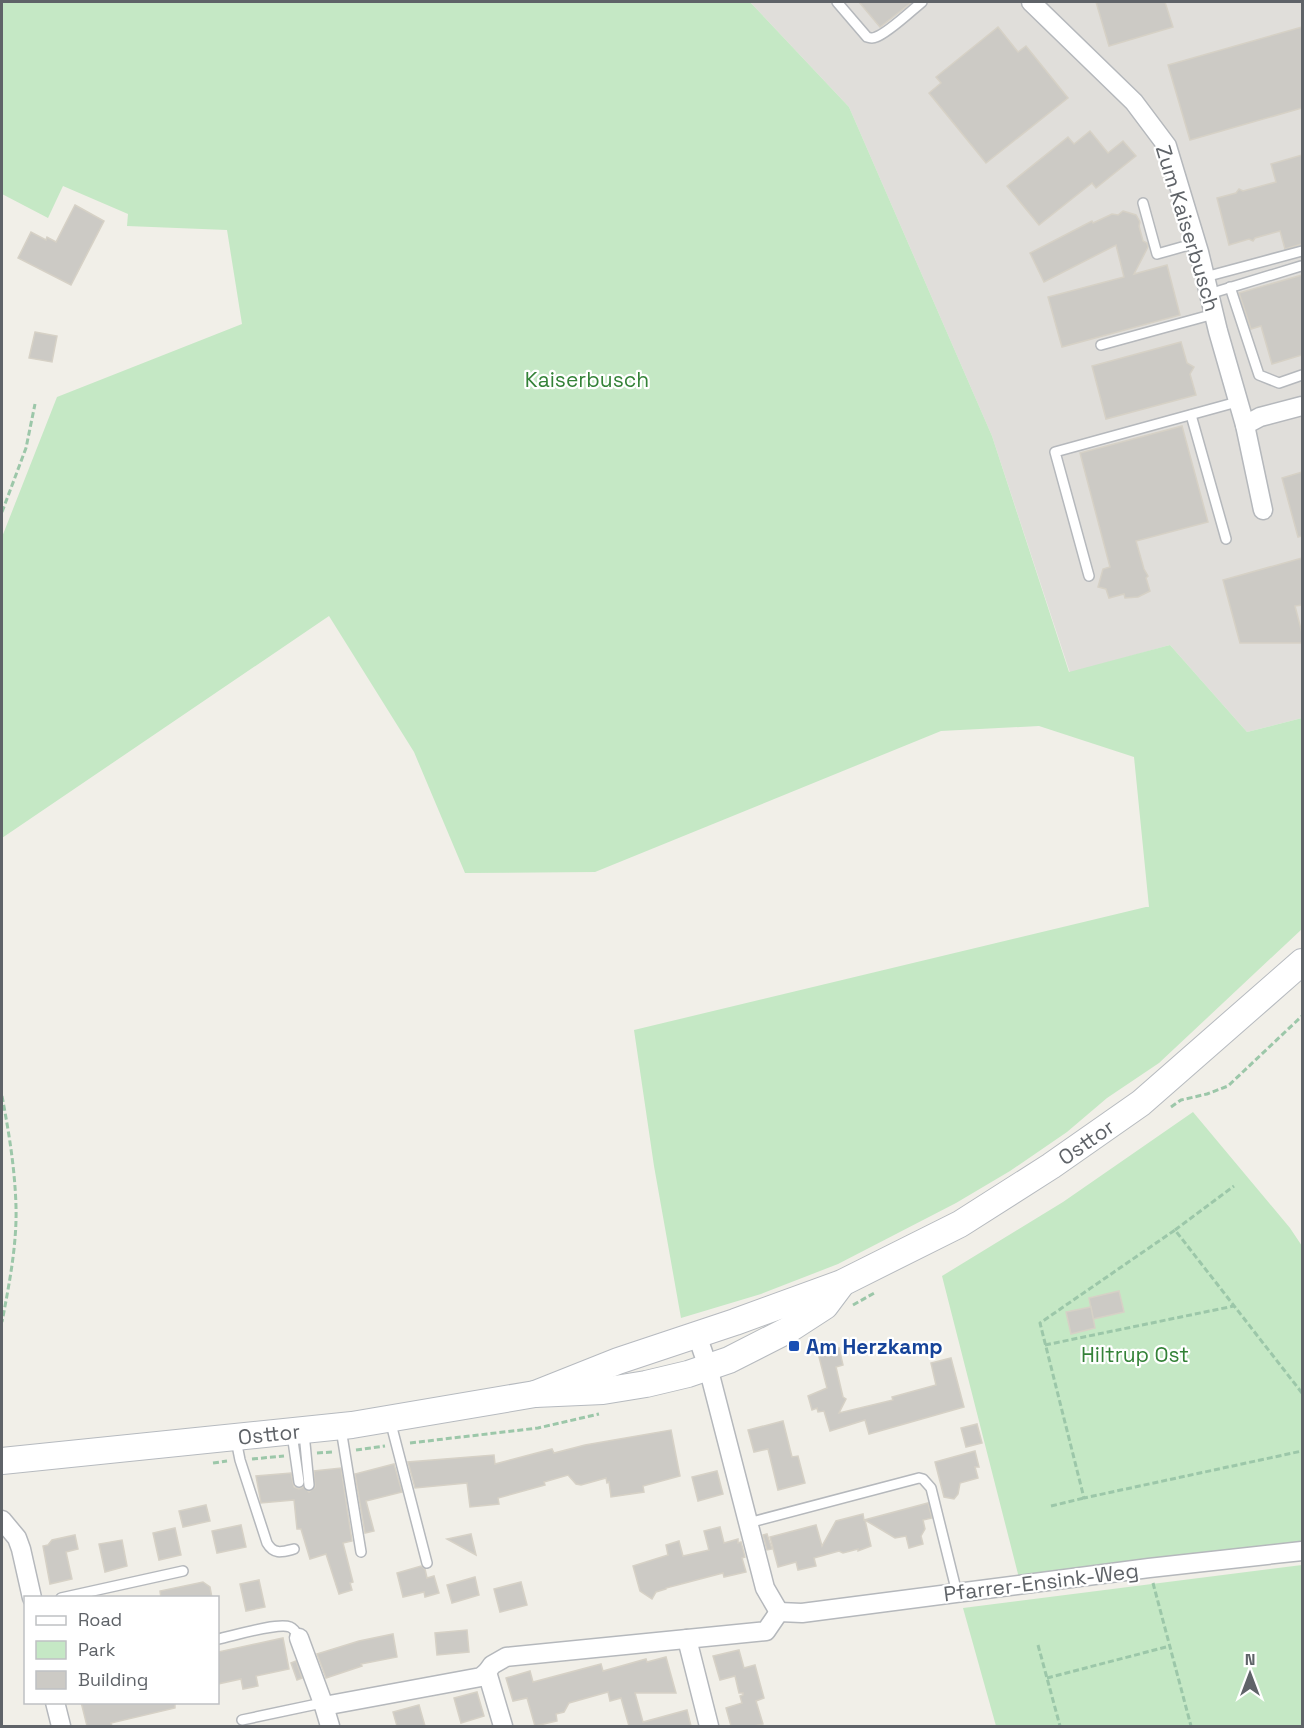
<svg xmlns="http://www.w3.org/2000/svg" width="1304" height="1728" font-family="'Space Grotesk',sans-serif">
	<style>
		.industrial { fill: #e0deda }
		.green { fill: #c5e8c5 }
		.building { fill: #cccac5; stroke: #d6d1c6; stroke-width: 1.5 }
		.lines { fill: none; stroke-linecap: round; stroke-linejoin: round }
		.lane-casing { stroke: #b5b8bc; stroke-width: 12 }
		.street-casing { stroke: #b5b8bc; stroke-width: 21 }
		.secondary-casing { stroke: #b6babf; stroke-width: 28 }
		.path { stroke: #9cc7a9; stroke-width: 3; stroke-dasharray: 6 3; stroke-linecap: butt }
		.lane { stroke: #fff; stroke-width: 9 }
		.street { stroke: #fff; stroke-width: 18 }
		.secondary { stroke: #fff; stroke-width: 26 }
		.transit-dot { fill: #1a4fb4; stroke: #fff; stroke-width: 2 }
		.labels { text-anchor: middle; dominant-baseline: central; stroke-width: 4.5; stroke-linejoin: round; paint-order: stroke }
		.street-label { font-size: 21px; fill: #5f6368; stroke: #fff }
		.park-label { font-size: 21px; fill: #348238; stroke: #fff }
		.transit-label { font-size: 21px; font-weight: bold; fill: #164399; stroke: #fff; text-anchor: start }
	</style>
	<rect width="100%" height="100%" fill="#f1efe8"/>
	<polygon class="industrial" points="750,2 1302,2 1302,718 1247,732 1170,645 1070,673 992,436 849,107"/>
	<g class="green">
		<polygon points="2,2 750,2 849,107 992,436 1069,672 1170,645 1247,732 1302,718 1302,929 1159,1063 1107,1098 1067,1132 1010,1171 956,1203 838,1264 761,1294 681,1318 654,1166 634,1030 1146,907 1149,907 1134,757 1039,726 941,731 595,872 465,873 414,752 329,616 2,838 2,537 57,397 242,324 227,230 127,226 128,214 63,186 48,218 2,194"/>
		<polygon points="1193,1112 1290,1228 1302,1246 1302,1543 1019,1578 942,1276 1063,1202"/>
		<polygon points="1302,1565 1302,1726 996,1726 963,1608"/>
	</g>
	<g class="building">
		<polygon points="859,2 912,2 880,27"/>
		<polygon points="1096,2 1165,2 1173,27 1109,46"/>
		<polygon points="998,27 1018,52 1026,46 1068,98 986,163 929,93 941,83 936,77"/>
		<polygon points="1302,27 1302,108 1190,140 1168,65"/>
		<polygon points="1090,131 1108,153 1123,141 1136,156 1096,188 1092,183 1039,225 1007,186 1068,137 1074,144"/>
		<polygon points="1302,155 1302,244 1285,249 1280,231 1255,238 1253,241 1249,239 1229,245 1217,198 1236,193 1239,189 1243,191 1276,182 1271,164"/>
		<polygon points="75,205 104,221 71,285 18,258 31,232 46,240 47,237 56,242"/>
		<polygon points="1123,211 1136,215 1140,222 1139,226 1143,241 1147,243 1148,247 1134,274 1167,265 1180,315 1062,347 1048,297 1124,277 1116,245 1044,282 1030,253 1092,221 1093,223 1112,214 1118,215"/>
		<polygon points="1302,275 1302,355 1272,364 1261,326 1251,329 1239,293"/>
		<polygon points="35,332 57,336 52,362 29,358"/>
		<polygon points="1181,342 1187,363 1194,367 1190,374 1196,395 1106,419 1092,366"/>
		<polygon points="1182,426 1208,522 1136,541 1144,569 1148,576 1146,578 1150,591 1138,597 1125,598 1124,594 1109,598 1106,589 1098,587 1103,569 1110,567 1080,453"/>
		<polygon points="1302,472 1302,536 1298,537 1282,478"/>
		<polygon points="1302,558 1302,605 1295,606 1302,633 1302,643 1240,643 1223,580"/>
		<polygon points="1119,1291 1124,1312 1093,1319 1089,1298"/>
		<polygon points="1091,1307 1095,1328 1071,1334 1066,1312"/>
		<polygon points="839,1348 843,1365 836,1367 843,1397 846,1399 839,1413 893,1400 892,1397 936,1385 931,1363 951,1358 964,1407 869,1434 865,1420 830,1431 824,1411 818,1412 817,1408 812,1410 808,1396 827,1388 818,1353"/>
		<polygon points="783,1421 792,1457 798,1456 805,1483 778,1490 768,1449 754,1452 748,1430"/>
		<polygon points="977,1424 982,1443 966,1447 961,1428"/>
		<polygon points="671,1430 680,1476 643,1486 644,1492 611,1497 609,1482 607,1483 606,1478 581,1485 576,1484 568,1475 544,1482 545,1485 498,1498 499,1504 470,1507 467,1483 415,1488 408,1462 494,1455 495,1464 552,1449 554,1453 585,1445"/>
		<polygon points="975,1451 979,1467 975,1467 978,1478 960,1483 958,1494 954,1499 944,1497 935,1462"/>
		<polygon points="394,1464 402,1492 366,1501 374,1531 365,1533 355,1474"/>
		<polygon points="341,1468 352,1541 343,1543 353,1582 350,1583 352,1590 339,1594 326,1554 310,1559 301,1529 297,1529 294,1500 261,1503 256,1476 291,1473 294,1487 299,1489 303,1487 309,1492 315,1487 314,1471"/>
		<polygon points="717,1471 723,1494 698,1501 692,1477"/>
		<polygon points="928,1503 932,1518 923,1520 925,1529 921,1536 923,1544 909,1548 906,1536 895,1538 865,1520 871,1546 858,1551 858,1549 843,1553 839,1551 814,1558 816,1566 798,1570 796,1562 778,1567 770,1537 816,1525 822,1546 836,1521 863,1514 864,1520"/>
		<polygon points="206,1505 210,1521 183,1527 179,1511"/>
		<polygon points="241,1525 246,1547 217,1553 212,1531"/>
		<polygon points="720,1527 724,1543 738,1539 738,1543 741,1542 745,1557 742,1558 746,1572 724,1577 723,1573 666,1588 666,1589 656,1592 652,1599 640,1591 633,1566 668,1555 666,1545 679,1541 683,1556 709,1550 704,1531"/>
		<polygon points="175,1528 181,1555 159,1560 153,1533"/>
		<polygon points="471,1534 476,1555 447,1539"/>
		<polygon points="767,1534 772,1549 767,1550 763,1535"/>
		<polygon points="75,1535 78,1549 66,1552 72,1579 50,1584 43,1546 48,1545 52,1540"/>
		<polygon points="122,1540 127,1566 105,1572 99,1544"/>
		<polygon points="421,1566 425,1569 427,1578 434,1576 439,1593 425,1597 424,1592 403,1597 397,1573"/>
		<polygon points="475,1577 479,1595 452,1603 447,1585"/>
		<polygon points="259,1580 265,1607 246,1611 240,1584"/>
		<polygon points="203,1582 210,1587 212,1598 161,1598 160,1591"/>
		<polygon points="521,1582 527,1605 500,1612 494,1589"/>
		<polygon points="467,1630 469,1652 437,1655 435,1633"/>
		<polygon points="393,1634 397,1657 361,1664 362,1666 326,1678 317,1654 359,1641"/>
		<polygon points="283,1638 289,1669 256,1676 258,1686 243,1689 241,1679 218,1684 218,1652"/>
		<polygon points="739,1650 744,1668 755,1665 764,1698 756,1701 763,1724 754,1726 731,1726 726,1708 742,1703 740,1696 743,1695 743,1693 739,1693 735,1676 720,1680 713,1656"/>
		<polygon points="666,1657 676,1693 635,1693 643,1722 687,1710 691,1726 629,1726 621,1698 610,1701 608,1692 569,1703 564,1712 556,1714 557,1721 535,1726 527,1698 513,1701 506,1678 530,1671 533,1682 601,1664 603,1671 646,1659 647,1662"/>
		<polygon points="296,1661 302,1678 297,1680 291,1663"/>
		<polygon points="477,1692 484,1716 461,1723 454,1698"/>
		<polygon points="81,1702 175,1702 175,1708 111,1723 112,1726 87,1726"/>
		<polygon points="419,1705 425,1726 397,1726 393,1712"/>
	</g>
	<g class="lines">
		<g class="lane-casing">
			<g id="lane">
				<path d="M837,2L867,37C871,38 872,39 876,37C888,33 911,11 922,2"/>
				<polyline points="1143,203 1157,254 1196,243"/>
				<polyline points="1205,277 1302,251"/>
				<polyline points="1230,287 1259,375 1279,383 1302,375"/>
				<polyline points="1209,294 1301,266"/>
				<polyline points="1101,345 1214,314"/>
				<polyline points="1191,415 1226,539"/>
				<polyline points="1089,576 1055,452 1237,402"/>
				<polyline points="390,1420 427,1563"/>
				<polyline points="341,1429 361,1552"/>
				<polyline points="304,1433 309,1485"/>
				<polyline points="292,1434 299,1482"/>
				<path d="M236,1440L240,1460L267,1543C274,1555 282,1552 294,1549"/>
				<polyline points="748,1523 919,1478 923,1479 931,1488 957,1593"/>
				<polyline points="61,1598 183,1571"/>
				<path d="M218,1639C233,1636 278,1622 290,1627C295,1629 297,1634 299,1638"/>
				<polyline points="242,1720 322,1703"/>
			</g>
		</g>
		<g class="street-casing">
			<g id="street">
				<polyline points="1031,2 1134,102 1167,146 1199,252 1218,331 1245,425 1263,510"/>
				<polyline points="1245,425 1260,417 1302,406"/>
				<polyline points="697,1335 708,1367 765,1588 779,1612"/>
				<polyline points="2,1520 17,1538 21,1549 32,1598"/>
				<polyline points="779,1612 802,1613 1149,1568 1302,1551"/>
				<polyline points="299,1638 324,1706 481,1677 487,1672"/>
				<polyline points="687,1639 709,1726"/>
				<polyline points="55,1702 61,1726"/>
				<polyline points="324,1706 330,1726"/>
				<polyline points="503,1726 487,1672 492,1665 506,1657 766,1631 779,1612"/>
			</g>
		</g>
		<g class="secondary-casing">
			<g id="secondary">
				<polyline points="535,1394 618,1361 735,1322 842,1283 960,1224 1051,1166 1141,1103 1302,962"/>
				<polyline points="2,1461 352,1425 535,1394 603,1391 646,1384 688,1374 729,1360 788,1330 825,1306 840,1286"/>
			</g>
		</g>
		<g class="path">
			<polyline points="2,512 26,448 35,404"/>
			<path d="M2,1096C9,1133 15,1169 16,1207C17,1245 9,1285 2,1322"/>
			<polyline points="1171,1107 1181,1100 1207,1094 1228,1086 1302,1016"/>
			<polyline points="1175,1230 1234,1186"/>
			<polyline points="853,1305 876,1292"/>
			<polyline points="1045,1345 1234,1306"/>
			<polyline points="1302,1393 1175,1230 1040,1323 1084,1498 1302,1451"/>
			<polyline points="410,1443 538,1428 599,1414"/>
			<polyline points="356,1450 385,1446"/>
			<polyline points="317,1453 332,1452"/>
			<polyline points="252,1459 284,1456"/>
			<polyline points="213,1463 227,1461"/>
			<polyline points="1051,1506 1084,1498"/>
			<polyline points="1153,1583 1191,1726"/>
			<polyline points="1038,1645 1060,1726"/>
			<polyline points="1047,1678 1170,1646"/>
		</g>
		<use href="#lane" class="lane"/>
		<use href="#street" class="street"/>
		<use href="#secondary" class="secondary"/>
	</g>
	<rect class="transit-dot" x="788" y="1340" width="12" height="12" rx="3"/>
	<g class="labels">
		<g class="street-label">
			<text transform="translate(1188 228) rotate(73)">Zum Kaiserbusch</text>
			<text transform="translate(1086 1142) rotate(-35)">Osttor</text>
			<text transform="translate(269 1434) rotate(-6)">Osttor</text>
			<text transform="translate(1041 1582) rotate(-7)">Pfarrer-Ensink-Weg</text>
		</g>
		<g class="park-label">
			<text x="587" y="379">Kaiserbusch</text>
			<text x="1135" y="1354">Hiltrup Ost</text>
		</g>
		<g class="transit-label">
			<text x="806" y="1346">Am Herzkamp</text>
		</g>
	</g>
	<rect width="1304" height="1728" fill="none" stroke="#5f6368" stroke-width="6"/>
	<rect x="24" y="1596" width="195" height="108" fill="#ffffff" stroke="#bfc1c3" stroke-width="1.5"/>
	<rect x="36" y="1616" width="30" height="9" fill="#ffffff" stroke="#bfc1c3" stroke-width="1.5"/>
	<text x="78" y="1626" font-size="18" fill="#5f6368">Road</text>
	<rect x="36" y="1641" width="30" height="18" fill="#c5e8c5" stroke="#bfc1c3" stroke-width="1.5"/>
	<text x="78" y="1656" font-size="18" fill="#5f6368">Park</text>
	<rect x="36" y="1671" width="30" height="18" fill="#cccac5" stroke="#bfc1c3" stroke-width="1.5"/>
	<text x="78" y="1686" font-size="18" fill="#5f6368">Building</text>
	<g transform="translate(1250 1674)" stroke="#ffffff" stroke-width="4.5" paint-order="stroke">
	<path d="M0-4.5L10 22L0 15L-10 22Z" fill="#5f6368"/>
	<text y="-9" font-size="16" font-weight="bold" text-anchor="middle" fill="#5f6368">N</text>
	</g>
</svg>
